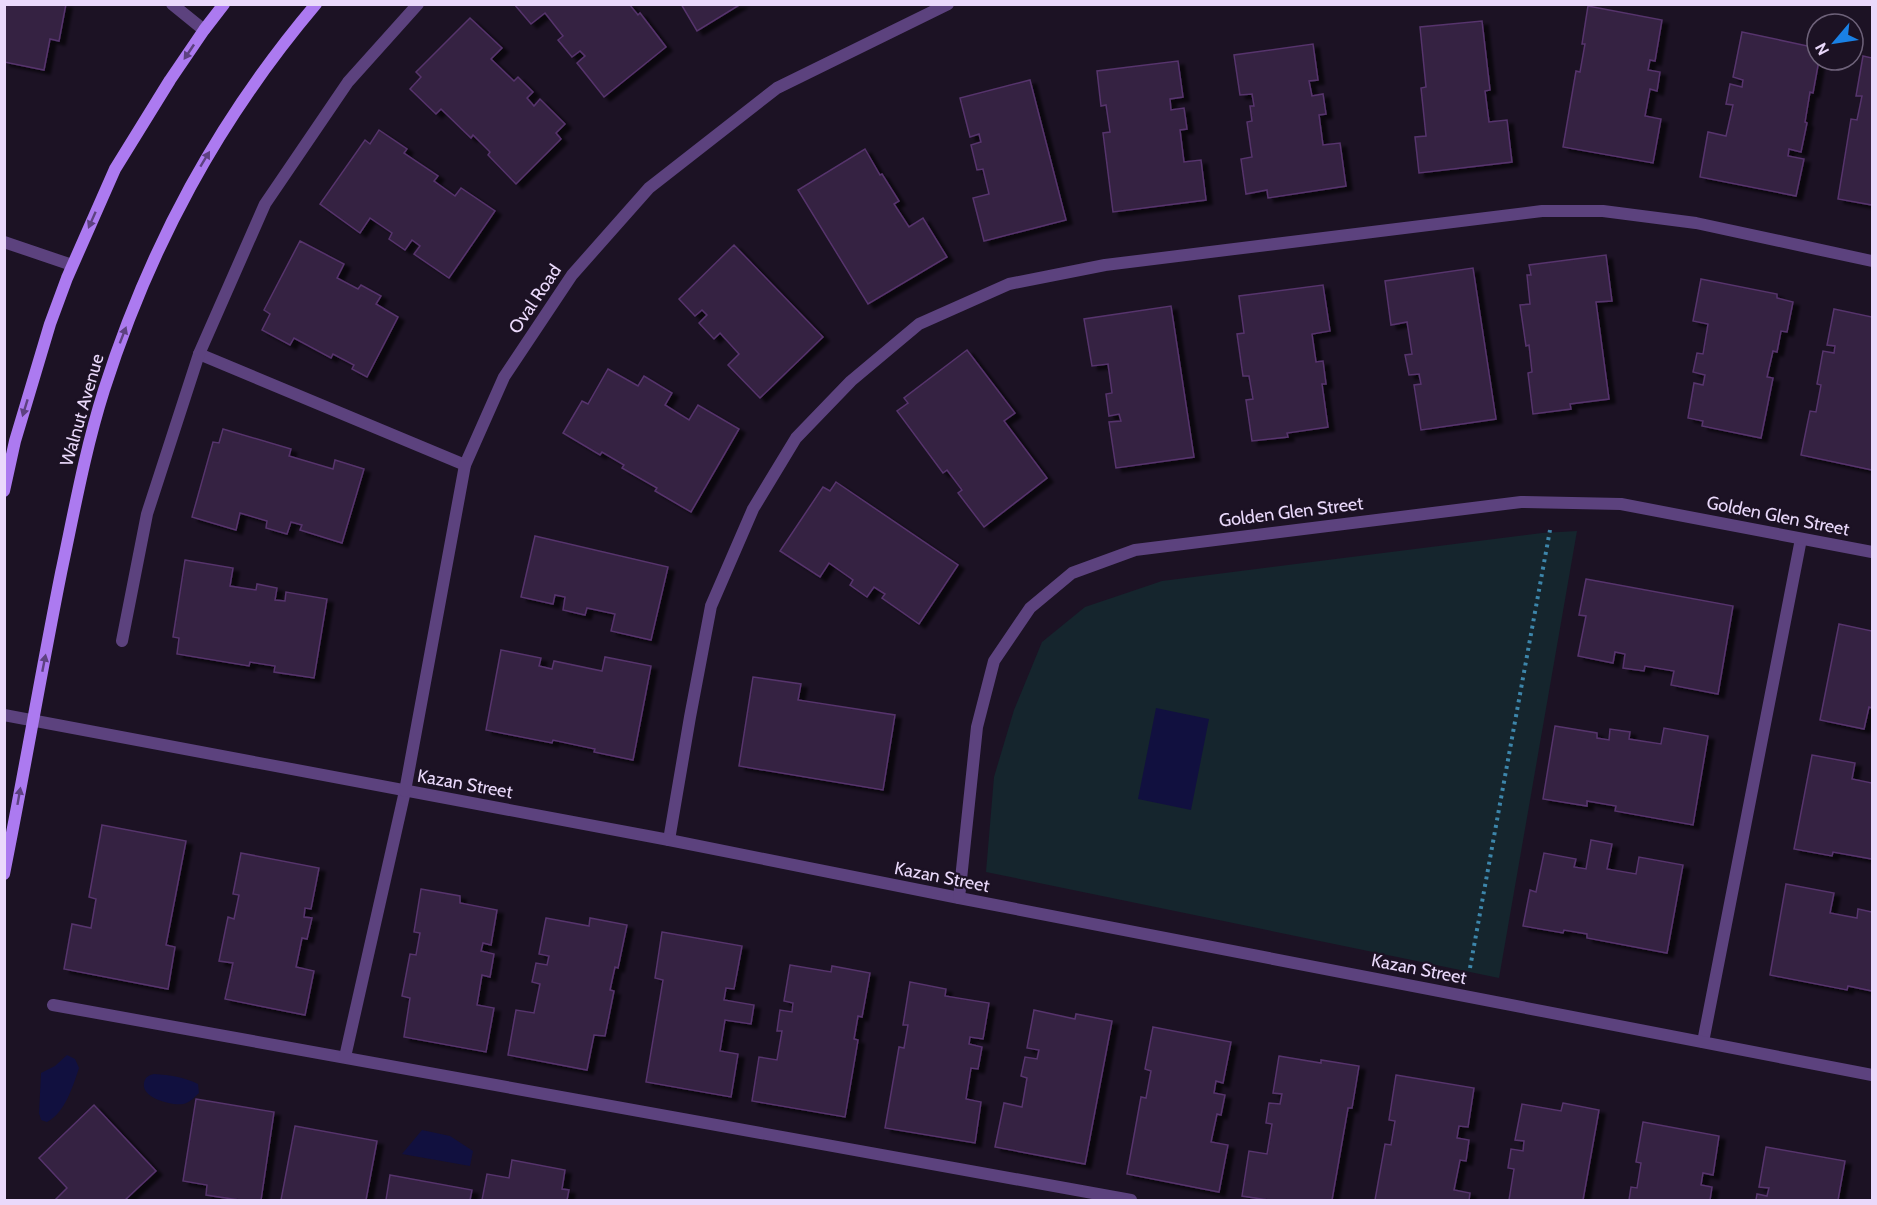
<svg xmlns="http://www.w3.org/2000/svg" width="1877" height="1205" font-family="Cabin,sans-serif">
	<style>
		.green { fill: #15252d }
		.water { fill: #11103f }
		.building { fill: #352043; stroke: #56346c; stroke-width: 1.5; filter: url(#shadow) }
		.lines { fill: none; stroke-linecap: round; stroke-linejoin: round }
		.path { stroke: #3d86ab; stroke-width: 4; stroke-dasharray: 3 4.5; stroke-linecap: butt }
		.service { stroke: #5c427e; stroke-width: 12 }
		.minor { stroke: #5c427e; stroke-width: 12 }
		.secondary { stroke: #ac7af0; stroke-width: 12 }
		.oneway { fill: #5d4180 }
		.labels { text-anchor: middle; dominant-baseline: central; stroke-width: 4.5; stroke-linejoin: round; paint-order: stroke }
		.street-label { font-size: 18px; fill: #ead9fb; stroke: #1c1224 }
	</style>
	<defs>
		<filter id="shadow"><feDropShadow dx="6" dy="4" stdDeviation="1.5" flood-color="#0009"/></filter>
	</defs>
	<rect width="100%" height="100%" fill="#1c1224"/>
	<polygon class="green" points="1577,531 1499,978 986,872 994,777 1014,710 1042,642 1085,607 1162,581 1542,533"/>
	<g class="water">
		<polygon points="1156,708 1209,719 1191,810 1138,799"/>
		<path d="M67,1055L75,1059L79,1068C73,1086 65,1113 47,1122L41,1120L39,1113L41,1073L55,1066Z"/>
		<path d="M154,1074C170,1075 184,1077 198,1084L199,1093C195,1097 189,1103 183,1104C172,1106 141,1098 144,1083C145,1077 149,1075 154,1074Z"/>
		<polygon points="422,1130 450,1136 473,1151 470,1166 402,1154"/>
	</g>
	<g class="building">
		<polygon points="4,4 66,4 59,41 50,39 44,70 4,62"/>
		<polygon points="514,4 629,4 638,15 640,13 666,47 604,97 577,63 585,56 580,51 572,57 558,40 563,36 545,13 531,24"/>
		<polygon points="681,4 741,4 697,31"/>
		<polygon points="1588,6 1662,20 1655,61 1650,60 1648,70 1660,72 1657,91 1650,89 1645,116 1661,119 1653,163 1563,147 1576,71 1580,72 1585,44 1582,44"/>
		<polygon points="470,18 502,48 491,59 514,81 518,77 533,92 527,98 534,106 540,99 565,124 556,133 561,139 516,184 488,155 490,152 473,135 471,138 441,109 436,114 410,89 421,77 416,72"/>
		<polygon points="1482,21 1490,90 1485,91 1489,122 1507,120 1512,162 1419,173 1415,137 1426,136 1421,88 1426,87 1420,27"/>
		<polygon points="1742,32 1817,48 1817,60 1819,60 1813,93 1810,92 1805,122 1807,123 1801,152 1789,149 1788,156 1804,159 1796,196 1700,177 1708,132 1726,136 1733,105 1726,104 1730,84 1742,87 1743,80 1733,77"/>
		<polygon points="1313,44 1318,80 1309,81 1312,96 1323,94 1326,114 1319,115 1323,145 1340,143 1346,186 1268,198 1267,190 1246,194 1241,159 1252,157 1247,122 1252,121 1250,106 1254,106 1252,94 1240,95 1234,55"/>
		<polygon points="1863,56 1872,58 1872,205 1838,199 1851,119 1857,120 1862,96 1856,96"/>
		<polygon points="1178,61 1183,97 1170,99 1171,110 1184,108 1187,129 1180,130 1184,162 1201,160 1206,200 1113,212 1103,133 1110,132 1106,105 1101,106 1097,71"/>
		<polygon points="1030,80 1066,220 984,241 973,198 989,194 983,169 977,170 971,145 981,142 979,134 970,137 960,98"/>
		<polygon points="379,130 407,149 404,153 438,176 434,181 455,196 461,188 495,211 449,278 414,254 420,246 412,240 405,250 389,239 392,233 370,218 360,233 320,204 365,140 370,144"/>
		<polygon points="865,149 880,175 882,174 899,201 894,204 909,227 923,218 947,257 868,304 798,190"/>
		<polygon points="300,241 344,264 337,278 358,289 361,285 381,296 376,304 398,317 367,377 352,369 354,365 333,354 331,358 294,338 290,345 262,330 270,314 264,310"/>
		<polygon points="734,245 823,337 760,398 728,365 739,354 720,333 714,339 699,323 707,315 702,310 695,316 679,299"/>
		<polygon points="1606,255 1612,301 1596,302 1609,399 1570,404 1571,409 1533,414 1528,373 1532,372 1529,345 1526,346 1520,305 1530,304 1527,275 1531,275 1529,265"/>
		<polygon points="1473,268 1496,419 1421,430 1414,385 1421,384 1419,374 1409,375 1405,355 1412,354 1407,322 1391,325 1385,281"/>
		<polygon points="1701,279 1777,294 1777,298 1793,302 1787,332 1781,331 1777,352 1773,351 1767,377 1773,378 1761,438 1702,426 1703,421 1688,418 1694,383 1703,385 1705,375 1693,372 1697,353 1703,354 1708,324 1693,321"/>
		<polygon points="1323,285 1330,331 1312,334 1316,362 1323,361 1326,384 1322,384 1328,427 1287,433 1288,437 1252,441 1246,400 1253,399 1249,376 1243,376 1237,334 1244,333 1239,296"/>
		<polygon points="1171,306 1194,457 1116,468 1109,422 1121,421 1119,414 1109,416 1106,394 1112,393 1108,364 1092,366 1084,319"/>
		<polygon points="1834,309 1872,317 1872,470 1801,455 1810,411 1816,412 1821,385 1817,384 1823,351 1834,353 1835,346 1827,345"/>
		<polygon points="967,350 1015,413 1004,421 1047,478 984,527 958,493 962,490 947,470 943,473 897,411 908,403 904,398"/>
		<polygon points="608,369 638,386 644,376 672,393 665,405 689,420 698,405 739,429 691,512 655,491 657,488 622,468 624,465 602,452 600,455 563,433 582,401 588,404"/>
		<polygon points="223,429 291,449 289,456 333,469 335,460 364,469 342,543 300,530 302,525 291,522 287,534 266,528 267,521 240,513 236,530 192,517 213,442 219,443"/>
		<polygon points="836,482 958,565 919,624 882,598 885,594 874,587 867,597 850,585 853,580 829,563 820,577 780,551 823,487 830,491"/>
		<polygon points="535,536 668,567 651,640 611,631 615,614 587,608 585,615 563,610 565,597 555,595 553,604 521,597"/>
		<polygon points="185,560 233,568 230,586 256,590 257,584 277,588 275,600 285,601 286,592 327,599 314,678 274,672 275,666 250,662 249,666 177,654 179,638 173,637"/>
		<polygon points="1586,579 1733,606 1718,694 1671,685 1674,671 1645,666 1644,671 1623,668 1625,654 1615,652 1613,663 1578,656 1586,616 1579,615"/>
		<polygon points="1839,624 1872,631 1872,708 1869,707 1864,729 1820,720"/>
		<polygon points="501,650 541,658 539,666 552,669 554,661 602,671 605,657 651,666 633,760 594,752 595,749 553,740 552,743 486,730"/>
		<polygon points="753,677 801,684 798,700 895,715 883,790 739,766"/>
		<polygon points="1555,726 1597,733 1597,738 1609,740 1610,729 1630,732 1629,739 1661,744 1664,728 1708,736 1693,825 1615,811 1616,806 1587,801 1587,806 1543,799"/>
		<polygon points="1812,755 1855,763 1852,779 1872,783 1872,859 1833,852 1832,856 1794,849"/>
		<polygon points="102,825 186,841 166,945 175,947 168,989 64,969 72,924 91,928 96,899 89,897"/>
		<polygon points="1591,840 1612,844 1607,869 1636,874 1639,857 1683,865 1667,953 1587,938 1587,934 1564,930 1563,933 1523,926 1530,890 1536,892 1544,853 1576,859 1574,867 1586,869"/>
		<polygon points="241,853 319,868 311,909 305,908 304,917 312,918 307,939 302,938 296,967 314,971 305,1015 225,999 233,963 219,961 228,917 234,919 239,895 233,894"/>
		<polygon points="1786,884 1834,893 1830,913 1857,918 1858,909 1872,912 1872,991 1848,986 1847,990 1770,975"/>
		<polygon points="421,889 460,896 460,903 497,910 491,945 483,943 481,951 494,954 490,977 482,975 477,1005 494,1008 486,1052 404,1037 410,998 402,996 410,954 416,955 420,933 414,932"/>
		<polygon points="546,918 589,926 590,918 627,925 618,968 615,967 610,990 614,991 605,1036 594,1035 587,1070 508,1055 516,1010 534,1013 540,984 532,982 536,963 547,965 549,956 539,954"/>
		<polygon points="662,932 742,946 734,989 726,988 724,1000 754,1005 751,1024 725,1020 720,1051 738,1054 731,1097 646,1082 663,980 655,978"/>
		<polygon points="790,965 831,972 832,966 870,973 862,1017 858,1016 854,1039 858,1040 845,1117 752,1101 759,1057 777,1060 782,1031 777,1031 780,1010 792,1012 793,1003 784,1001"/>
		<polygon points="910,982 946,989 945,996 989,1003 983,1039 970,1037 969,1044 982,1047 978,1069 971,1068 966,1099 981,1102 975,1143 885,1128 899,1047 904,1048 908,1025 903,1025"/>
		<polygon points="1034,1010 1075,1019 1076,1014 1112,1021 1085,1164 995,1147 1004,1103 1022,1107 1027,1078 1021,1076 1025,1057 1037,1059 1039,1050 1027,1048"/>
		<polygon points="1153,1027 1231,1042 1223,1083 1216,1081 1214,1093 1225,1095 1221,1115 1217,1114 1211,1142 1228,1145 1219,1192 1127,1174 1141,1097 1146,1098 1151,1071 1145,1069"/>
		<polygon points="1279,1056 1321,1063 1321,1060 1359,1066 1352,1108 1348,1108 1332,1200 1268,1200 1242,1196 1249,1151 1267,1154 1272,1124 1266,1123 1269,1103 1280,1104 1282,1094 1273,1093"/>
		<polygon points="1396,1075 1474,1088 1468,1127 1459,1126 1457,1138 1469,1140 1466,1161 1460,1160 1454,1190 1470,1193 1469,1200 1375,1200 1385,1144 1391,1145 1395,1121 1389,1120"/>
		<polygon points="196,1099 274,1112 261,1200 239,1200 206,1195 207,1185 183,1181"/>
		<polygon points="1563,1103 1599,1110 1583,1200 1509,1200 1514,1169 1508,1168 1511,1149 1523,1151 1524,1141 1515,1140 1522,1104 1561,1111"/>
		<polygon points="94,1105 156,1171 125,1200 55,1200 67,1188 39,1158"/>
		<polygon points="1643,1122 1719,1136 1713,1175 1703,1173 1701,1185 1712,1187 1710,1200 1629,1200 1631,1187 1637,1188 1641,1163 1636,1162"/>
		<polygon points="295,1126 377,1141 366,1200 281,1200"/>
		<polygon points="1766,1147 1845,1161 1838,1200 1756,1200 1757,1194 1767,1196 1769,1188 1759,1187"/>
		<polygon points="512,1160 565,1170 562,1189 569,1190 567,1200 482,1200 487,1174 509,1178"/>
		<polygon points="390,1175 472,1190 470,1200 386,1200"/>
	</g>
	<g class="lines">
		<polyline class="path" points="1470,968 1550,530"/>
		<g class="service">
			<polyline points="172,4 204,30"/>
			<polyline points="4,242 72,265"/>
			<polyline points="199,354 465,465"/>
			<polyline points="122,641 147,514 199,354 265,204 348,82 418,4"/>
			<polyline points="669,840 690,717 711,606 753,509 796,438 851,381 919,324 1009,284 1105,265 1542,211 1603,211 1696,223 1872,261"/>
			<polyline points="53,1005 1131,1200"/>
			<polyline points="1703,1042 1801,539"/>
			<polyline points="345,1057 405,791"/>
		</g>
		<g class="minor">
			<polyline points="4,715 669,840 959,898 1872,1075"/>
			<polyline points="405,791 465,465 504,377 572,275 649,188 777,88 948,4"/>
			<polyline points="959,898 977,727 994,661 1030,608 1072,573 1135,550 1521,502 1621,504 1872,552"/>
		</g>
		<g class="secondary">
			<polyline points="4,491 15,441 50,324 67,278 115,169 170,80 204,30 224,4"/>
			<path d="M4,874C24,774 41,673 61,573C74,512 85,450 104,390C150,246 218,120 316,4"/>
		</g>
	</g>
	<defs><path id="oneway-solid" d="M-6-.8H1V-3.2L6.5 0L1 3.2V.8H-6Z" transform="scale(1.5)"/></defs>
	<g class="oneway">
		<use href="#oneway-solid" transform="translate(189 52) rotate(124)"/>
		<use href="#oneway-solid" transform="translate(205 159) rotate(-59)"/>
		<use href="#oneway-solid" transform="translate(92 220) rotate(114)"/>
		<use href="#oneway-solid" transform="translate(123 335) rotate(-69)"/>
		<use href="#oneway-solid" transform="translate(25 408) rotate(107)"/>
		<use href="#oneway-solid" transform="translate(44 663) rotate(-79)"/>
		<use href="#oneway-solid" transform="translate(19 796) rotate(-80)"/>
	</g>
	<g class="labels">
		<g class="street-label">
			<text transform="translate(535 299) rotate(-56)">Oval Road</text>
			<text transform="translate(82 410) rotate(-74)">Walnut Avenue</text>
			<text transform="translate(1291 512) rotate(-7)">Golden Glen Street</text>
			<text transform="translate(1778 516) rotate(11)">Golden Glen Street</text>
			<text transform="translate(465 784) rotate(10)">Kazan Street</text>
			<text transform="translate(942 877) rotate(11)">Kazan Street</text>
			<text transform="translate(1419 969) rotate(11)">Kazan Street</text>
		</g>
	</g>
	<rect width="1877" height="1205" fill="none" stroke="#ead9fb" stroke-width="12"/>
	<g transform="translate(1835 42) rotate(241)"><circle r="28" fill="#1c1224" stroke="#6e627a" stroke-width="1.5"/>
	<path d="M0-4.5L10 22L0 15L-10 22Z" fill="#1a81e5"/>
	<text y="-9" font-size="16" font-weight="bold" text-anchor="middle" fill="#ead9fb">N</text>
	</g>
</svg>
